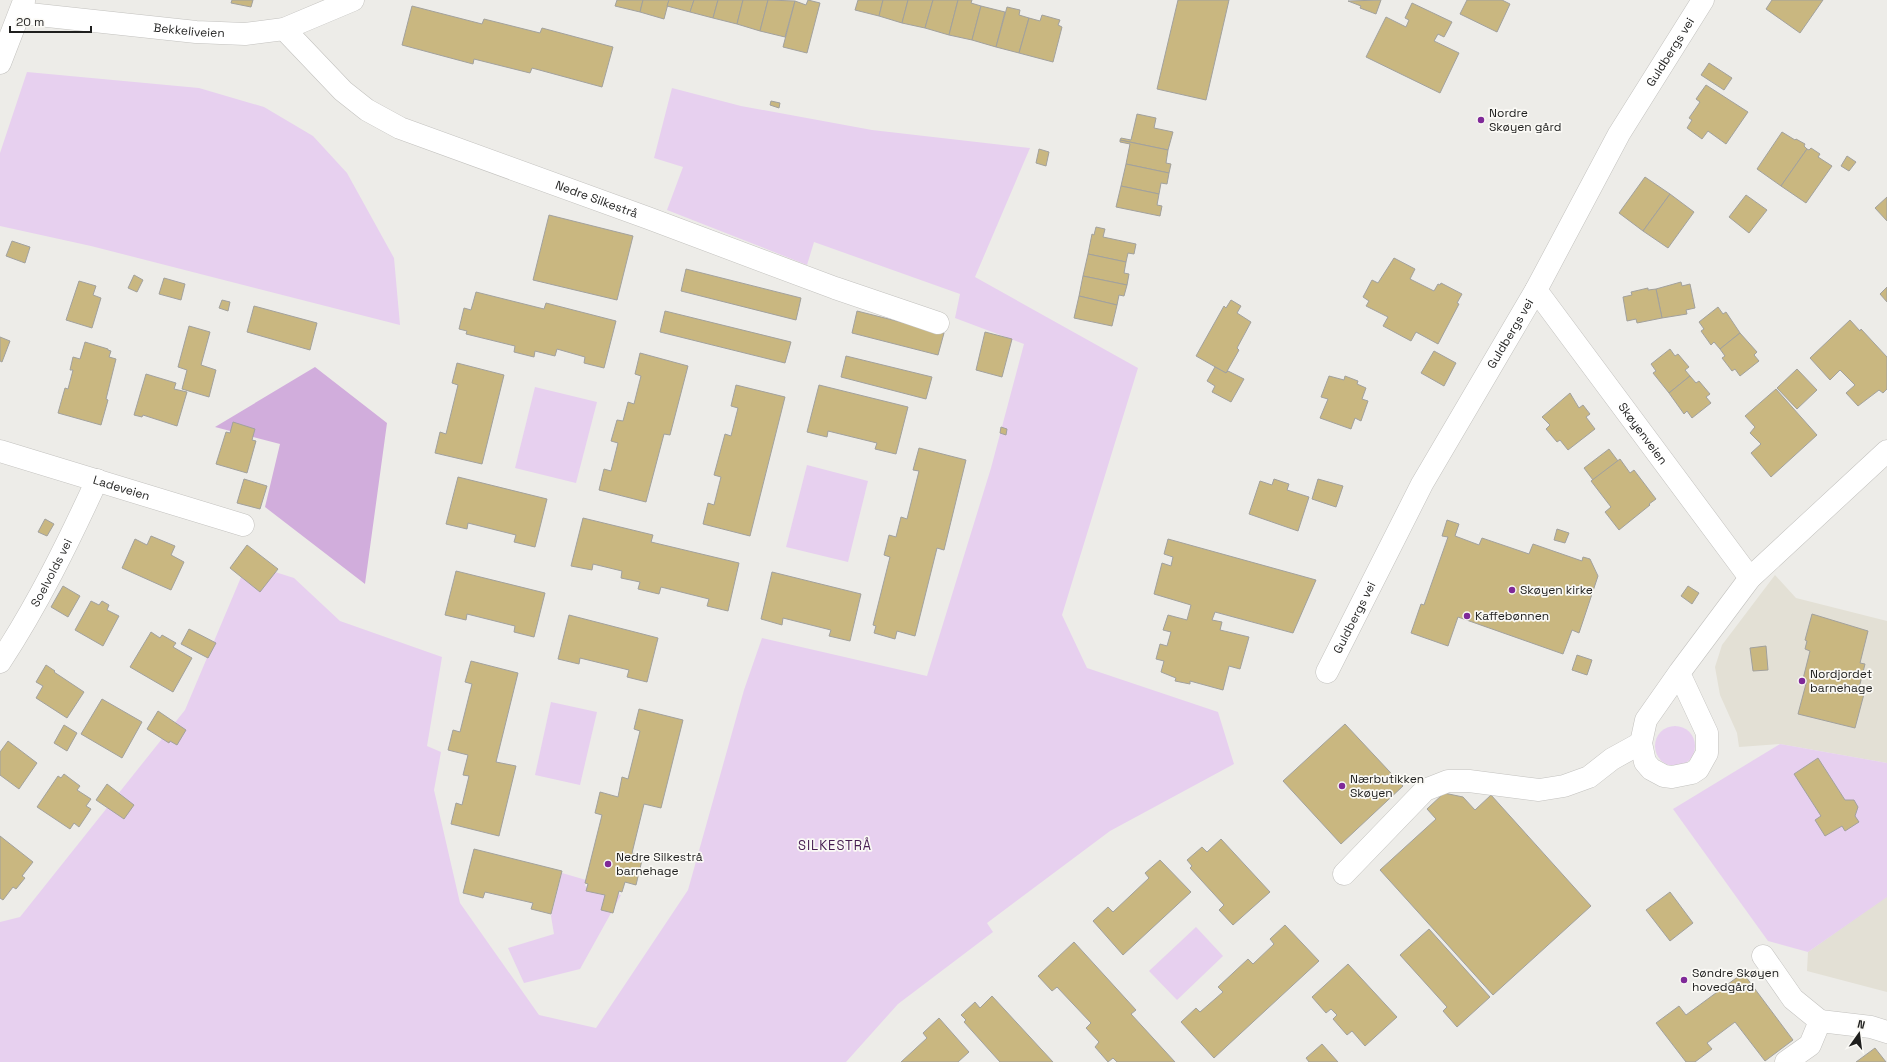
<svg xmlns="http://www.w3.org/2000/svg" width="1887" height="1062" font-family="'Space Grotesk',sans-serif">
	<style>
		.built { fill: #e3e0d5 }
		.green { fill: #e7d0ef }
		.forest { fill: #d1addc }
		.building { fill: #c9b780; stroke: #a2a19d }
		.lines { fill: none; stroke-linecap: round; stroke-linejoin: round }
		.minor-casing { stroke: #c3c2bf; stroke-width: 23 }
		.minor { stroke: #fff; stroke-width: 22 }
		.poi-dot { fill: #7f2998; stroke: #faf9f5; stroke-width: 1.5 }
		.labels { text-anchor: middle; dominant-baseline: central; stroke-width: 3.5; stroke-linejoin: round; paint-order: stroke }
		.street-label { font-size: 12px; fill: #1f1f1e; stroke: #faf9f5 }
		.poi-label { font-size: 12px; fill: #1f1f1e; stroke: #faf9f5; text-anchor: start }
		.neighbourhood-label { font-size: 13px; letter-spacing: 1px; fill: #451c51; stroke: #faf9f5 }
	</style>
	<rect width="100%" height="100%" fill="#edece8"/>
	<g class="built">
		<polygon points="1775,575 1796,598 1887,621 1887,763 1780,744 1739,747 1737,733 1720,695 1715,667 1722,645"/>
		<polygon points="1887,896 1887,992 1807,971 1808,952"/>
	</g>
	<g class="green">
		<polygon points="27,72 199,88 264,107 313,136 347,173 394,258 400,325 91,246 0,226 0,153"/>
		<polygon points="672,88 741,106 872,130 1030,148 975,277 1138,368 1062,615 1087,668 1218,712 1234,764 1110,831 987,923 993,932 898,1004 846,1062 0,1062 0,922 20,917 185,710 247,563 294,578 340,621 442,657 427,746 441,752 434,790 460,903 539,1015 596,1028 688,890 744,690 762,638 927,676 991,468 1024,344 955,318 960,294 814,242 807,265 667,210 683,167 654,158"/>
		<polygon points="535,387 597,402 576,483 515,468"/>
		<polygon points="807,465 868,481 848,562 786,547"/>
		<polygon points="551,702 597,712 580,785 535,775"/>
		<circle cx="1675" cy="746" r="20"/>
		<polygon points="1780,744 1887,763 1887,897 1808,952 1768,941 1673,809"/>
		<polygon points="562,873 586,880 585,886 621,895 580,969 524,983 508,948 554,934 551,916"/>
		<polygon points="1196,927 1223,956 1177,1000 1149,971"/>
	</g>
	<polygon class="forest" points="315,367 387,423 365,584 265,507 280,444 215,427"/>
	<g class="building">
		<polygon points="232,0 253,0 251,7 231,3"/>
		<polygon points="617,0 643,0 640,12 615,6"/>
		<polygon points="643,0 669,0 664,19 640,12"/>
		<polygon points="669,0 694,0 690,12 667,6"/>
		<polygon points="694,0 718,0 713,18 690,12"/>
		<polygon points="718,0 743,0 737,24 713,18"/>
		<polygon points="743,0 768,0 760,31 737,24"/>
		<polygon points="768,0 795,1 785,37 760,31"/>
		<polygon points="808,0 820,3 807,53 783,47 795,1 806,5"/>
		<polygon points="858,0 883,0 879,16 855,10"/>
		<polygon points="883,0 908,0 902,23 879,16"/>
		<polygon points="908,0 933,0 925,28 902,23"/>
		<polygon points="933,0 958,0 949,35 925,28"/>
		<polygon points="958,0 972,0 971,3 981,6 972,40 949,35"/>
		<polygon points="1178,0 1229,0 1206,100 1157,89"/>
		<polygon points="1381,0 1376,14 1360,8 1361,6 1348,1"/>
		<polygon points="1467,0 1502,0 1510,4 1497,32 1460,14"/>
		<polygon points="1772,0 1823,0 1800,33 1766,9"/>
		<polygon points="1412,3 1452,22 1444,37 1438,34 1434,41 1459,53 1440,93 1366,57 1386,17 1406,27 1409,20 1405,18"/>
		<polygon points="412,6 482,24 484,19 540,33 542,28 613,47 602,87 532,68 530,73 474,59 473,64 402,45"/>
		<polygon points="981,6 1005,12 996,47 972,40"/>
		<polygon points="1007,7 1020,10 1019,15 1029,18 1019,53 996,47"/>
		<polygon points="1042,15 1060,20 1058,25 1062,27 1053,62 1019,53 1029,18 1040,21"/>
		<polygon points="1709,63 1732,78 1724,90 1701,75"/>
		<polygon points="1706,85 1748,112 1726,144 1708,131 1702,139 1687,128 1692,120 1689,118 1700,102 1696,99"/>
		<polygon points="771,101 780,103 779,108 770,105"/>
		<polygon points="1137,114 1156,118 1154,128 1173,132 1168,150 1120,140 1121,138 1131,140"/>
		<polygon points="1782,132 1795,140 1796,139 1805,144 1804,146 1807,149 1781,186 1757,169"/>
		<polygon points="1120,140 1168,150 1166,163 1171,164 1169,173 1126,164 1130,144 1120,142"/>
		<polygon points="1811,148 1820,154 1818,157 1832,166 1806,203 1781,186 1807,149 1809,150"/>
		<polygon points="1039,149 1049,152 1046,166 1036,163"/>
		<polygon points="1847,156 1856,162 1849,171 1841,166"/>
		<polygon points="1126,164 1169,173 1167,184 1161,183 1159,194 1121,186"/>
		<polygon points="1645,177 1670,194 1643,231 1619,213"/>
		<polygon points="1121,186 1159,194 1157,205 1162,206 1160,216 1116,207"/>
		<polygon points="1670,194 1694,212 1668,248 1643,231"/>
		<polygon points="1746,195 1767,210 1749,233 1729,217"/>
		<polygon points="1887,197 1887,221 1875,208"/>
		<polygon points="549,215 633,236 617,300 533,280"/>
		<polygon points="1096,227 1105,229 1103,237 1136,244 1134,254 1128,253 1126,262 1088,254 1092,234 1094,235"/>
		<polygon points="12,241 30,247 25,263 6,256"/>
		<polygon points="1088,254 1126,262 1124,273 1129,274 1127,285 1083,276"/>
		<polygon points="1394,258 1415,269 1410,279 1434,291 1438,284 1440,285 1441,283 1462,294 1457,303 1459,304 1438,344 1416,332 1411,341 1383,326 1388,317 1366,306 1369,301 1363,297 1372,280 1378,283"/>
		<polygon points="686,269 801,298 796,320 681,291"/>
		<polygon points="134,275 143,280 137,292 128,288"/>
		<polygon points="1083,276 1127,285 1124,296 1119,295 1117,305 1079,296"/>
		<polygon points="164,278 185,284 181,300 159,294"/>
		<polygon points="79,281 96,286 93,295 101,298 92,328 66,320"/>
		<polygon points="1681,282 1682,286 1690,284 1695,308 1686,310 1687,314 1662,318 1656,289"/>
		<polygon points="1887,287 1887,302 1880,294"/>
		<polygon points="1648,288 1648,290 1656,289 1662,318 1637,323 1636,319 1627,321 1623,297 1632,295 1631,292"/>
		<polygon points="476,292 544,309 546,303 616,321 604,368 584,363 585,357 557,349 555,356 535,351 534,357 514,352 515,346 466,334 467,331 459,329 464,308 471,310"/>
		<polygon points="1079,296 1117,305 1112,326 1074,318"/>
		<polygon points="222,300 230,302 228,311 219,308"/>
		<polygon points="1231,300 1241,306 1237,313 1251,322 1237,348 1239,350 1226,373 1196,356 1224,306 1226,308"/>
		<polygon points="254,306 317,323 310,350 247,332"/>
		<polygon points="1718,307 1723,314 1726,312 1740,333 1720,349 1714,342 1711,345 1701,331 1704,329 1699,322"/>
		<polygon points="665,311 791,342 785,363 660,332"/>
		<polygon points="857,311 944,333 938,355 852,333"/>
		<polygon points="1850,320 1860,331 1861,329 1887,357 1887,389 1883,393 1879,390 1858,406 1846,393 1855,385 1840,370 1830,380 1810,358"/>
		<polygon points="189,326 210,332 201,365 216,370 209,397 182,389 187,370 178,367"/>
		<polygon points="985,332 1012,339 1002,377 976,370"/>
		<polygon points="1740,333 1757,352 1754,355 1759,361 1740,376 1735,369 1732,371 1722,358 1725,356 1720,349"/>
		<polygon points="0,337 10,341 2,362 0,361"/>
		<polygon points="85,342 108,349 108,350 111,351 109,357 116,359 106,399 108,400 101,425 58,413 65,388 68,389 73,370 70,370 73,357 80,359"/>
		<polygon points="1670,349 1675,356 1678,354 1689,367 1685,370 1690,376 1669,393 1653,373 1656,371 1651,364"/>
		<polygon points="1434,351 1456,363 1444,386 1421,373"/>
		<polygon points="640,353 688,366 670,435 664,434 646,502 599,490 604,469 611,471 618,443 611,441 617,420 623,421 628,402 634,404 641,376 635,374"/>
		<polygon points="846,356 932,377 926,399 841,377"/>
		<polygon points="457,363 504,375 482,464 435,453 440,432 446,434 458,385 452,383"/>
		<polygon points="1215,367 1226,373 1228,371 1244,379 1231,402 1212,392 1215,386 1207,381"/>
		<polygon points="1797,369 1817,390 1797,409 1777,388"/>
		<polygon points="146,374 176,383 174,389 187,392 177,426 143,415 142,417 134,415"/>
		<polygon points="1329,376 1344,380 1345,376 1358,381 1357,384 1366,388 1362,399 1368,401 1361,421 1355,418 1351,429 1320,418 1328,399 1321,397"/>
		<polygon points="1690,376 1696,383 1699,381 1710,394 1706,397 1711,403 1692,418 1687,411 1684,414 1669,393"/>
		<polygon points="736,385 785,397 750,536 703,524 708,503 714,505 721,477 714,475 725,434 731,436 738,408 731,406"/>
		<polygon points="819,385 908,407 896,454 875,449 877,443 828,431 827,437 807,432"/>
		<polygon points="1776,389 1817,435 1771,477 1751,453 1761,444 1750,433 1755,427 1745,416"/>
		<polygon points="1570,393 1579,408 1583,405 1590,414 1586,417 1595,429 1568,450 1560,440 1557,442 1546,429 1550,425 1542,417"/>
		<polygon points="233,422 255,429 252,440 256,441 247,473 216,464 226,432 230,433"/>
		<polygon points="1001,427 1007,429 1006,435 1000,433"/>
		<polygon points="919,448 966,460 944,550 937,548 915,636 897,631 895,639 874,633 876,626 873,625 890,557 884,555 889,535 896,537 901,517 907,519 919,471 913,470"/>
		<polygon points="1609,449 1618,461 1593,480 1584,468"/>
		<polygon points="1620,459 1630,473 1634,470 1656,499 1649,504 1650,505 1619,530 1605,512 1611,507 1591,481"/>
		<polygon points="458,477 547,499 535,547 514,542 516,535 468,523 467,529 446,524"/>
		<polygon points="244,479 267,486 260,509 237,503"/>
		<polygon points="1274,479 1289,484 1287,490 1309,497 1298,531 1249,514 1260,481 1272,485"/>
		<polygon points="1318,479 1343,486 1336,507 1312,499"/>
		<polygon points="583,518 653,535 651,542 739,563 728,611 707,606 709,599 661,587 659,594 638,589 640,582 621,578 622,571 593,564 592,570 571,566"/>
		<polygon points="45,519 54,524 47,536 38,532"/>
		<polygon points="1447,520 1459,524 1455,536 1479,545 1482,538 1529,554 1533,544 1582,561 1583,557 1590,559 1598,576 1579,633 1572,630 1563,654 1458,617 1448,646 1411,633 1421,604 1424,605 1448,537 1442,536"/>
		<polygon points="1557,529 1569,533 1565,543 1554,540"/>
		<polygon points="151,536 175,546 171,555 184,562 171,590 122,568 135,539 147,545"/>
		<polygon points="1168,539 1316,580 1293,633 1215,612 1212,620 1222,622 1220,630 1249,637 1240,669 1229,666 1223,690 1190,681 1190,684 1175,681 1176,678 1161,672 1164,661 1156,659 1160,644 1167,646 1171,632 1163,630 1168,615 1187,620 1191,605 1154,594 1162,563 1171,566 1173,557 1164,554"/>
		<polygon points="247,545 278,569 260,592 230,568"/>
		<polygon points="456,571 545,593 534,637 514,632 515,626 467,614 466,620 445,615"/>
		<polygon points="772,572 861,594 850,641 829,636 831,630 783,618 782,625 761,619"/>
		<polygon points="63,586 80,596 68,617 51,607"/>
		<polygon points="1688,586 1699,593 1692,604 1681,596"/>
		<polygon points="91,601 99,605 102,601 109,605 107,610 119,616 103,646 75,630"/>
		<polygon points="1812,614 1868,631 1860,663 1865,664 1858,692 1864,694 1855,728 1798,714 1807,680 1803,679 1810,651 1805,649 1807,641 1805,640"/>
		<polygon points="569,615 658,638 647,682 627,677 629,670 580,658 579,664 558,659"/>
		<polygon points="189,629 216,643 208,658 181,644"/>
		<polygon points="151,632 160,638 162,635 176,643 173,647 192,658 173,692 130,667"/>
		<polygon points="1766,646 1768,670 1753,671 1750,648"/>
		<polygon points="1577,655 1592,660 1587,675 1572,670"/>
		<polygon points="471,661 518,673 496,762 516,766 499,836 451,824 456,803 462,805 469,776 463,775 468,755 448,750 453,730 460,732 472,684 465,682"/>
		<polygon points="46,665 55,671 54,672 84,692 67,718 36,698 43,686 36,682"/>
		<polygon points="102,699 142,722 122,758 81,734"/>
		<polygon points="639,709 683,720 661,808 644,804 632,853 643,856 636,885 625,882 622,892 619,891 613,913 601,910 605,895 586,891 588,884 585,883 602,815 595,813 600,792 618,797 622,777 628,779 640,731 634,729"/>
		<polygon points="158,711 186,730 177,745 170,741 169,743 147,729"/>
		<polygon points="1345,724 1403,786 1341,844 1283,781"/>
		<polygon points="64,725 77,733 67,751 54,743"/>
		<polygon points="8,741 37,763 19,789 0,775 0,752"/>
		<polygon points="1818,758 1845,800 1854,800 1858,807 1855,816 1859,822 1845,831 1842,826 1825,836 1815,820 1821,816 1794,774"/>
		<polygon points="64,774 80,786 77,790 91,799 86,806 91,809 79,827 74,823 70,829 37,807 58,776 61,778"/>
		<polygon points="107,784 134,805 124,819 96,800"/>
		<polygon points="1444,793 1463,797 1475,810 1491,795 1591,906 1493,995 1380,870 1436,819 1427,809"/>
		<polygon points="0,836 33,862 22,876 25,878 16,889 13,887 3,900 0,898"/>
		<polygon points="1221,839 1270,892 1233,925 1219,910 1224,905 1190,868 1192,866 1187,860 1202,847 1207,852"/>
		<polygon points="474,849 562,871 551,914 531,909 533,903 485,892 483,898 463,893"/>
		<polygon points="1160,860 1191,892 1123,955 1093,921 1108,907 1113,912 1149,878 1145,873"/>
		<polygon points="1670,892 1693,923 1670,941 1646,910"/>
		<polygon points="1285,925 1319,961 1214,1058 1181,1022 1196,1008 1200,1012 1223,992 1218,987 1248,959 1253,964 1274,944 1270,939"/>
		<polygon points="1429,929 1490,997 1457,1027 1443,1011 1447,1007 1400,955"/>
		<polygon points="1074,942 1136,1010 1131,1014 1175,1062 1117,1062 1113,1058 1108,1062 1095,1047 1099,1042 1086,1028 1091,1023 1057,987 1052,991 1038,976"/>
		<polygon points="1348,964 1397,1017 1365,1046 1352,1031 1347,1035 1333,1019 1337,1015 1331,1009 1326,1013 1312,997"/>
		<polygon points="1743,973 1793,1040 1765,1061 1735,1022 1707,1043 1712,1049 1695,1062 1686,1062 1656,1023 1679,1006 1686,1015"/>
		<polygon points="992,996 1053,1062 1000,1062 964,1022 966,1020 961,1015 975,1002 980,1008"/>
		<polygon points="939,1018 969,1052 958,1062 901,1062 927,1038 923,1033"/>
		<polygon points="1322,1044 1338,1062 1309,1062 1306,1058"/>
		<polygon points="1875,1048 1886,1062 1856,1062"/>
	</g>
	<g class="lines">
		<g class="minor-casing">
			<g id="minor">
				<path id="s1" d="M20,13L196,32L245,34L284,29L353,0"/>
				<path id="s2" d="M284,29L343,91L367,110L400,128L648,218L835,288L938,323"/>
				<polyline points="0,63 24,1"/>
				<path id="s3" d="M1536,290L1750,578"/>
				<path id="s4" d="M0,451L243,525"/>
				<path id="s5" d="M0,662C38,604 68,543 97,480"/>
				<path id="s6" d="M1327,672L1422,484L1536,290L1619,134L1703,0"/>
				<polyline points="1679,673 1707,733 1707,753 1698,769 1692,773 1672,777 1664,776 1651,769 1645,762 1641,743 1646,720 1679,673 1750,578 1887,451"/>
				<polyline points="1344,874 1425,790 1448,781 1469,781 1539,790 1564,786 1589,777 1612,759 1641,743"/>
				<polyline points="1763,956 1793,999 1820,1021 1810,1045 1786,1062"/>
				<polyline points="1820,1021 1871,1027 1887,1032"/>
			</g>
		</g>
		<use href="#minor" class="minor"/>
	</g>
	<g class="poi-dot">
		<circle cx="1481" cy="120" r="4"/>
		<circle cx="1512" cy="590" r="4"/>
		<circle cx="1467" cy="616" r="4"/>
		<circle cx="1802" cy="681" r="4"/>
		<circle cx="1342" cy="786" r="4"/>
		<circle cx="608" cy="864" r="4"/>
		<circle cx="1684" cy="980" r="4"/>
	</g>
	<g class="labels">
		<g class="street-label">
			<text stroke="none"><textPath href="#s1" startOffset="170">Bekkeliveien</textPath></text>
			<text stroke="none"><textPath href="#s6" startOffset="709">Guldbergs vei</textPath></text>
			<text stroke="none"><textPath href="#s2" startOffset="363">Nedre Silkestrå</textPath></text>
			<text stroke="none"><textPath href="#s6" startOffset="385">Guldbergs vei</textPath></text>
			<text stroke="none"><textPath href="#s3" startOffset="179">Skøyenveien</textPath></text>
			<text stroke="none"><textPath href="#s4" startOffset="127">Ladeveien</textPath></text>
			<text stroke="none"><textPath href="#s5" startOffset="103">Soelvolds vei</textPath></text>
			<text stroke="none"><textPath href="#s6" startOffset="61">Guldbergs vei</textPath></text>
		</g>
		<g class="poi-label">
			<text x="1489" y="113">Nordre<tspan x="1489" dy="14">Skøyen gård</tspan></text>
			<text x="1520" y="590">Skøyen kirke</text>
			<text x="1475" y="616">Kaffebønnen</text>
			<text x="1810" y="674">Nordjordet<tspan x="1810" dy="14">barnehage</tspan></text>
			<text x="1350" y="779">Nærbutikken<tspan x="1350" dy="14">Skøyen</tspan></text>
			<text x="616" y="857">Nedre Silkestrå<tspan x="616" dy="14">barnehage</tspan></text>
			<text x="1692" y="973">Søndre Skøyen<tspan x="1692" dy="14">hovedgård</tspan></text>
		</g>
		<g class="neighbourhood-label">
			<text x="835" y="845">SILKESTRÅ</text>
		</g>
	</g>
	<g transform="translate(1859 1034) rotate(14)" stroke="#faf9f5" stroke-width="3" paint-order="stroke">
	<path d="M0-3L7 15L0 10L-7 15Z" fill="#1f1f1e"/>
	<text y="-6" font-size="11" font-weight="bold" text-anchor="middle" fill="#1f1f1e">N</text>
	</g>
	<path d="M10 26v6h81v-6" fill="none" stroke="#1f1f1e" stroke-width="2"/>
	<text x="16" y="26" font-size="12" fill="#1f1f1e" stroke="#faf9f5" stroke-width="3" paint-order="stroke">20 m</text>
</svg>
